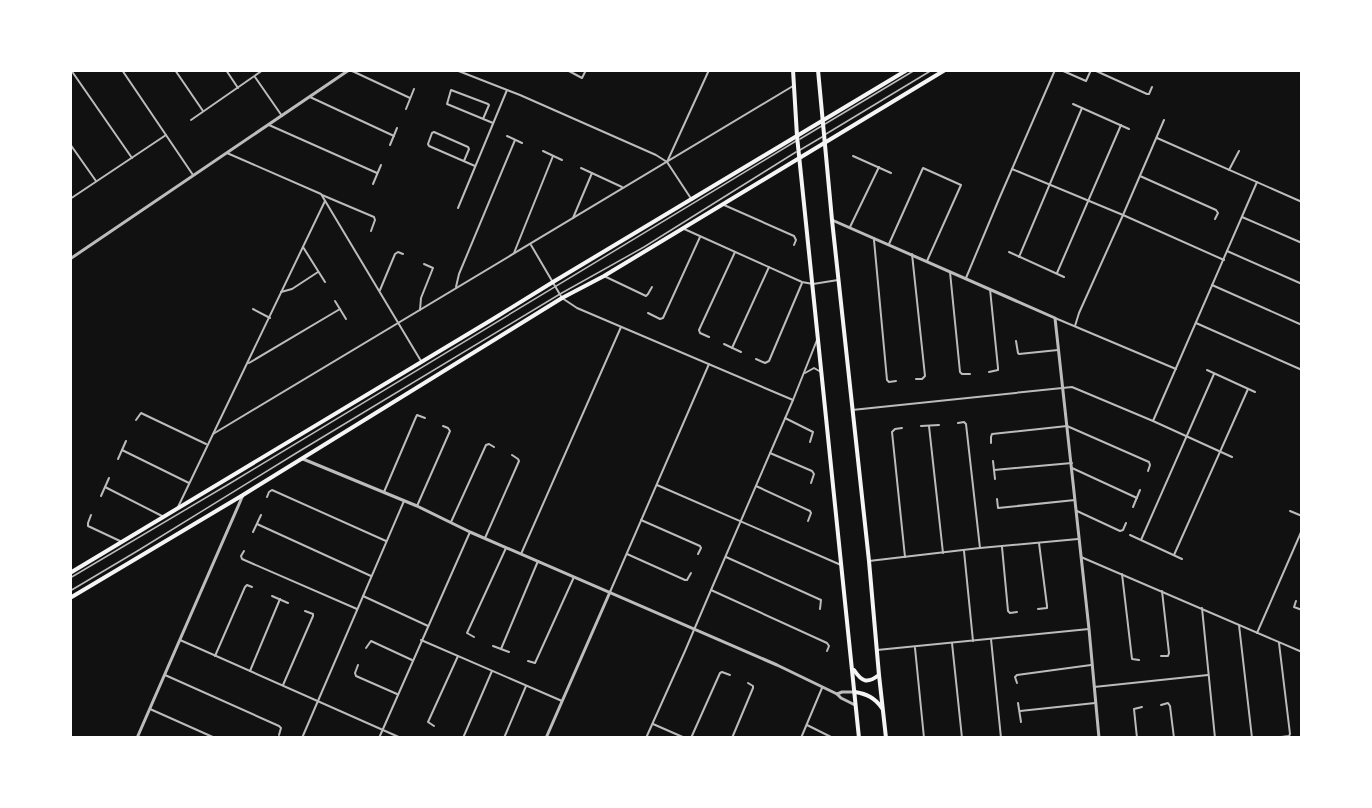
<svg xmlns="http://www.w3.org/2000/svg" width="1372" height="808" font-family="Helvetica,sans-serif">
	<style>
		.lines { fill: none; stroke-linecap: round; stroke-linejoin: round }
		.service { stroke: #bcbcbc; stroke-width: 1.5 }
		.minor { stroke: #bcbcbc; stroke-width: 2 }
		.tertiary { stroke: #bcbcbc; stroke-width: 3 }
		.secondary { stroke: #f5f5f5; stroke-width: 4 }
	</style>
	<rect width="100%" height="100%" fill="#111"/>
	<g class="lines">
		<g class="service">
			<polyline points="826,134 932,70"/>
			<polyline points="800,139 915,70"/>
			<polyline points="800,150 822,137"/>
			<polyline points="70,578 229,484 796,141"/>
			<polyline points="70,591 139,550 298,452 560,294 644,247 796,152"/>
		</g>
		<g class="minor">
			<polyline points="71,70 132,158"/>
			<polyline points="122,70 193,175"/>
			<polyline points="175,70 203,111"/>
			<polyline points="226,70 238,88"/>
			<polyline points="350,70 410,98"/>
			<polyline points="456,70 520,95 656,155 667,162 692,200"/>
			<polyline points="567,70 582,78 586,70"/>
			<polyline points="1061,70 1086,81 1091,70"/>
			<polyline points="1094,70 1147,94 1149,94 1152,87"/>
			<polyline points="255,77 282,116"/>
			<polyline points="310,97 394,136"/>
			<polyline points="1073,104 1129,129"/>
			<polyline points="406,109 414,89"/>
			<polyline points="483,119 489,105 488,104 451,90 447,104 493,123"/>
			<polyline points="191,120 263,70"/>
			<polyline points="269,125 377,173"/>
			<polyline points="507,136 522,143"/>
			<polyline points="1157,138 1302,202"/>
			<polyline points="70,144 96,181"/>
			<polyline points="390,145 397,128"/>
			<polyline points="543,151 562,160"/>
			<polyline points="227,153 321,194 421,361"/>
			<polyline points="853,156 891,173"/>
			<polyline points="464,161 469,149 468,147 434,132 432,133 428,144 429,146 475,166"/>
			<polyline points="667,162 709,70"/>
			<polyline points="581,168 622,187"/>
			<polyline points="1012,169 1123,215 1224,260"/>
			<polyline points="1229,170 1239,151"/>
			<polyline points="1140,176 1216,210 1218,213 1215,219"/>
			<polyline points="373,184 381,165"/>
			<polyline points="322,195 374,217 375,220 371,231"/>
			<polyline points="70,199 166,135"/>
			<polyline points="724,205 794,236 796,240 794,245"/>
			<polyline points="458,208 507,90"/>
			<polyline points="1242,217 1302,243"/>
			<polyline points="573,218 592,173"/>
			<polyline points="850,227 879,167"/>
			<polyline points="682,228 802,282 813,284 838,280"/>
			<polyline points="874,240 887,380 889,382 896,381"/>
			<polyline points="889,244 923,168 961,185 927,261"/>
			<polyline points="531,245 562,298 577,308 793,400"/>
			<polyline points="303,247 325,282"/>
			<polyline points="1227,251 1302,284"/>
			<polyline points="1009,252 1064,277"/>
			<polyline points="514,253 553,156"/>
			<polyline points="912,254 925,376 922,379 916,379"/>
			<polyline points="1019,257 1082,108"/>
			<polyline points="950,272 960,372 962,374 970,374"/>
			<polyline points="1057,273 1121,125"/>
			<polyline points="604,276 646,296 648,294 652,287"/>
			<polyline points="966,278 999,199 1055,70"/>
			<polyline points="1212,285 1302,325"/>
			<polyline points="456,287 459,274 515,140"/>
			<polyline points="380,290 395,254 398,252 403,254"/>
			<polyline points="281,292 292,289 318,272"/>
			<polyline points="335,301 346,319"/>
			<polyline points="253,309 270,318"/>
			<polyline points="420,310 421,298 433,268 424,264"/>
			<polyline points="648,313 660,319 663,318 700,237"/>
			<polyline points="1055,318 1176,369"/>
			<polyline points="1196,323 1302,370"/>
			<polyline points="1075,326 1079,313 1123,215 1164,120"/>
			<polyline points="709,337 700,333 699,330 735,252"/>
			<polyline points="1016,341 1018,353 1019,354 1058,350"/>
			<polyline points="724,344 741,352"/>
			<polyline points="732,348 769,267"/>
			<polyline points="756,359 765,363 769,361 802,283"/>
			<polyline points="249,363 340,309"/>
			<polyline points="1207,370 1255,392"/>
			<polyline points="989,372 998,370 998,368 990,289"/>
			<polyline points="805,373 814,368 821,372"/>
			<polyline points="852,410 1072,387 1153,421 1232,457"/>
			<polyline points="785,418 813,432 810,442"/>
			<polyline points="136,420 141,413 206,444"/>
			<polyline points="1153,421 1257,182"/>
			<polyline points="958,423 964,422 966,424 980,548"/>
			<polyline points="921,426 939,425"/>
			<polyline points="929,426 943,553"/>
			<polyline points="902,428 895,429 892,432 905,557"/>
			<polyline points="213,434 793,86"/>
			<polyline points="991,443 991,437 992,434 1067,426 1149,462 1150,465 1148,471"/>
			<polyline points="122,450 189,483"/>
			<polyline points="770,453 812,471 814,474 811,483"/>
			<polyline points="118,459 126,441"/>
			<polyline points="993,461 995,479"/>
			<polyline points="1072,468 1137,498"/>
			<polyline points="994,470 1072,463"/>
			<polyline points="657,485 841,565"/>
			<polyline points="756,486 810,511 811,513 808,521"/>
			<polyline points="105,487 164,517"/>
			<polyline points="384,492 416,417 417,415 425,418"/>
			<polyline points="101,496 109,478"/>
			<polyline points="267,497 269,492 272,490 386,541"/>
			<polyline points="997,499 998,508 1075,500"/>
			<polyline points="417,506 450,431 448,428 443,426"/>
			<polyline points="178,507 325,201"/>
			<polyline points="1133,507 1140,490"/>
			<polyline points="1077,511 1120,531 1123,530 1126,523"/>
			<polyline points="1290,511 1302,516"/>
			<polyline points="91,515 88,523 88,526 120,541"/>
			<polyline points="641,520 700,546 701,548 698,554"/>
			<polyline points="451,522 486,445 489,444 494,447"/>
			<polyline points="257,524 371,576"/>
			<polyline points="253,532 261,515"/>
			<polyline points="1130,535 1182,559"/>
			<polyline points="485,538 519,461 518,459 512,455"/>
			<polyline points="1141,540 1214,374"/>
			<polyline points="1002,547 1008,611 1010,613 1017,612"/>
			<polyline points="244,551 241,556 242,559 357,609"/>
			<polyline points="964,551 973,641"/>
			<polyline points="521,554 621,327"/>
			<polyline points="627,554 685,580 687,580 691,573"/>
			<polyline points="1174,555 1248,389"/>
			<polyline points="726,557 821,600 820,609"/>
			<polyline points="1081,557 1302,652"/>
			<polyline points="869,561 980,548 1078,539"/>
			<polyline points="1122,574 1132,659 1139,660"/>
			<polyline points="711,590 827,643 829,646 827,651"/>
			<polyline points="610,592 709,364"/>
			<polyline points="272,596 288,603"/>
			<polyline points="363,596 428,626"/>
			<polyline points="1296,601 1294,607 1302,610"/>
			<polyline points="1202,608 1215,738"/>
			<polyline points="1038,609 1047,608 1047,606 1039,543"/>
			<polyline points="1239,625 1252,738"/>
			<polyline points="1257,633 1302,530"/>
			<polyline points="474,637 467,633 506,548"/>
			<polyline points="991,639 1001,738"/>
			<polyline points="180,640 401,738"/>
			<polyline points="421,640 562,701"/>
			<polyline points="952,643 962,738"/>
			<polyline points="1279,643 1290,734 1289,736 1281,737"/>
			<polyline points="493,646 509,652"/>
			<polyline points="366,648 371,641 412,660"/>
			<polyline points="915,648 924,738"/>
			<polyline points="501,649 538,561"/>
			<polyline points="877,650 1089,629"/>
			<polyline points="215,656 245,587 247,585 252,587"/>
			<polyline points="1161,656 1168,656 1169,653 1162,591"/>
			<polyline points="528,661 535,663 574,577"/>
			<polyline points="358,665 355,673 356,676 397,694"/>
			<polyline points="250,671 280,599"/>
			<polyline points="165,675 279,726 281,728 279,735"/>
			<polyline points="1017,683 1015,677 1017,675 1091,665"/>
			<polyline points="283,685 313,616 313,614 305,611"/>
			<polyline points="1094,687 1208,675"/>
			<polyline points="1018,703 1021,722"/>
			<polyline points="1161,705 1168,703 1170,706 1174,738"/>
			<polyline points="150,709 215,738"/>
			<polyline points="1020,711 1095,703"/>
			<polyline points="653,724 685,738"/>
			<polyline points="807,725 833,738"/>
			<polyline points="434,726 428,722 458,656"/>
			<polyline points="302,738 404,501"/>
			<polyline points="379,738 470,532"/>
			<polyline points="463,738 492,671"/>
			<polyline points="504,738 526,686"/>
			<polyline points="646,738 685,651 711,590 793,400 817,340"/>
			<polyline points="691,738 720,673 722,672 730,675"/>
			<polyline points="732,738 753,688 753,686 748,683"/>
			<polyline points="801,738 822,688"/>
			<polyline points="1137,738 1134,709 1142,707"/>
		</g>
		<g class="tertiary">
			<polyline points="832,220 1055,318 1089,629 1099,738"/>
			<polyline points="70,259 349,70"/>
			<polyline points="303,459 417,506 470,532 777,665 837,694 841,698 855,705"/>
			<polyline points="837,694 842,692 855,692"/>
			<polyline points="137,738 243,495"/>
			<polyline points="546,738 610,592"/>
		</g>
		<g class="secondary">
			<polyline points="793,70 797,136 859,738"/>
			<polyline points="818,70 832,220 869,561 879,675 886,738"/>
			<polyline points="70,573 493,319 553,282 907,70"/>
			<polyline points="70,598 243,495 562,298 604,276 945,70"/>
			<path d="M854,670C862,682 867,684 879,675"/>
			<path d="M855,692C867,694 875,698 882,708"/>
		</g>
	</g>
	<rect width="1372" height="808" fill="none" stroke="#ffffff" stroke-width="144"/>
</svg>
